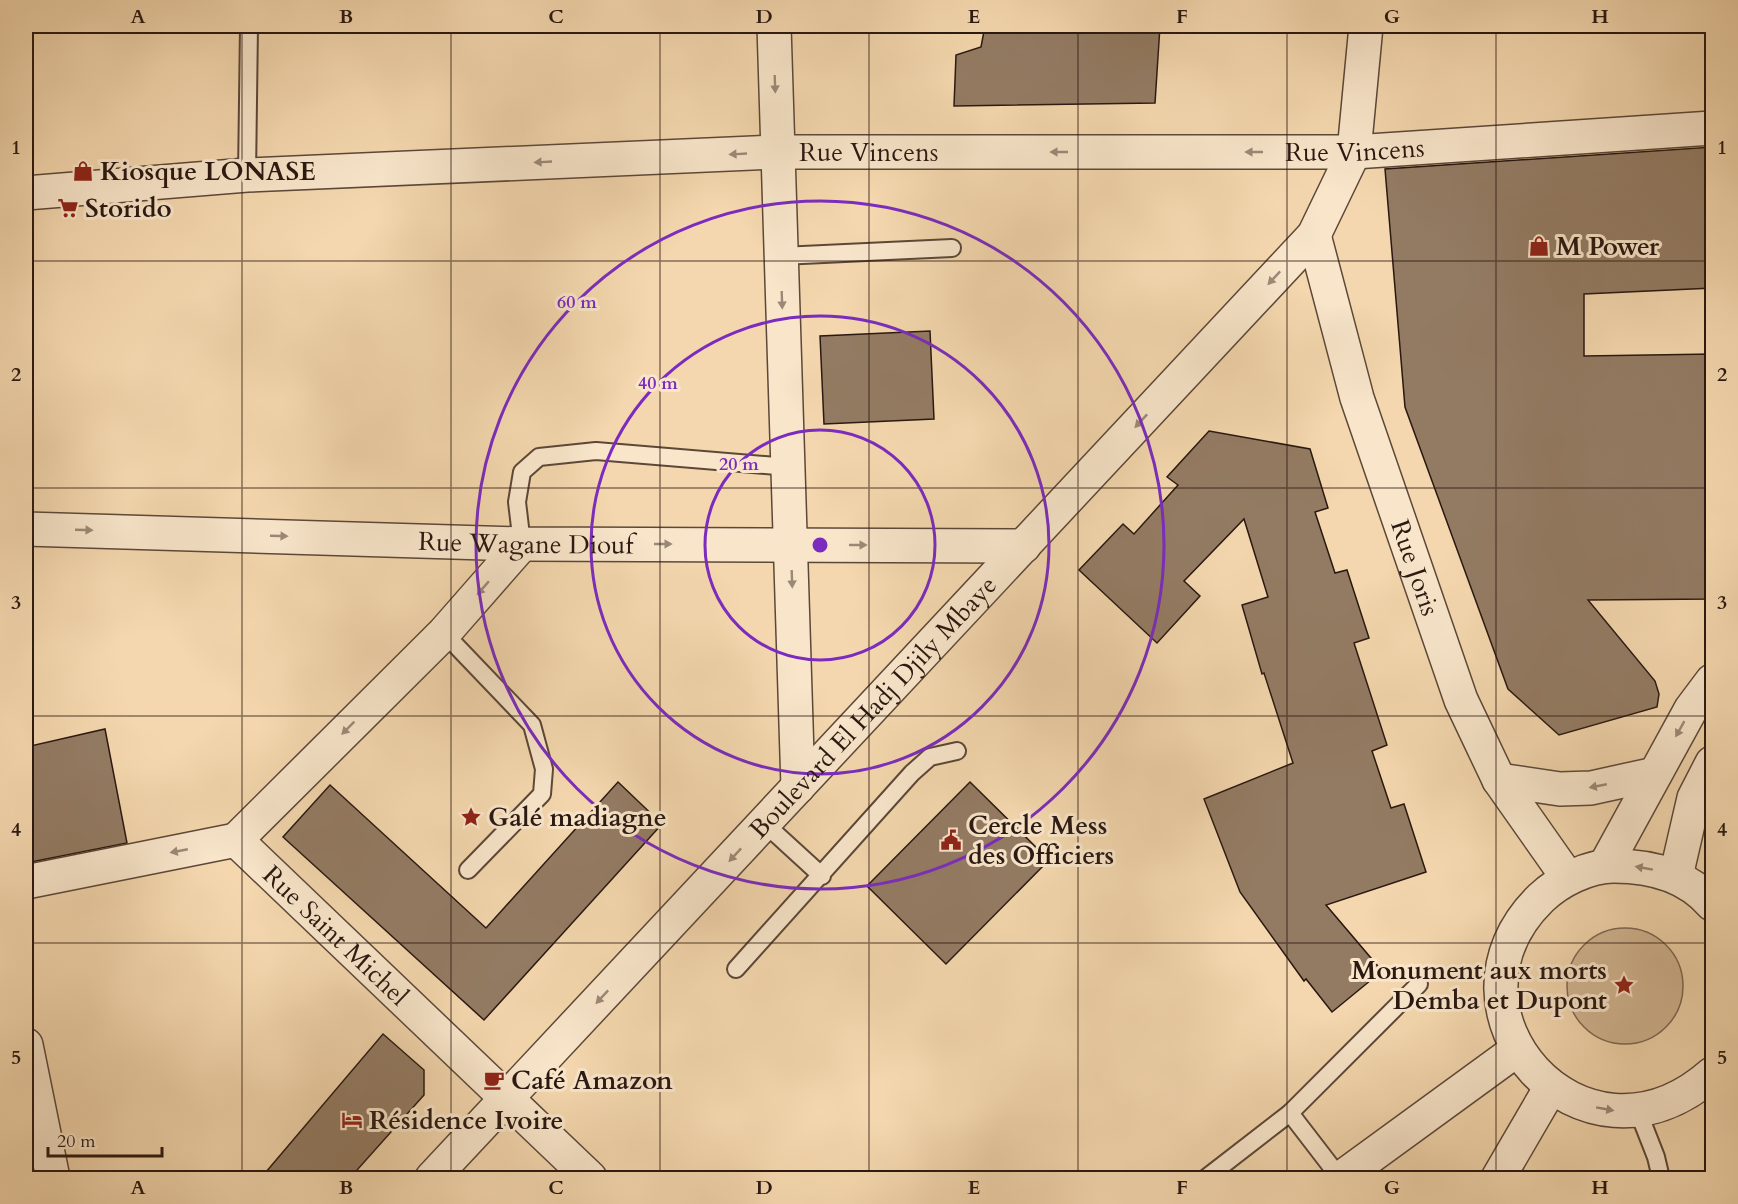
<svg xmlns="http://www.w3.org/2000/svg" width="1738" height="1204" font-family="Cardo,serif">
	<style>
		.green { fill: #d2b793; stroke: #7e6852; stroke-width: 1.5 }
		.building { fill: #937b63; stroke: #2a1811; stroke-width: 1.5 }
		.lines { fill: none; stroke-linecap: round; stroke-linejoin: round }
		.service-casing { stroke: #5c4838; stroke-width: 20 }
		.minor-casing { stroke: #5c4838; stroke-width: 36 }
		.tertiary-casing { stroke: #5c4838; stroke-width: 36 }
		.service { stroke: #f8e5ca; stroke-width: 16 }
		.minor { stroke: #f8e5ca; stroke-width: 33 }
		.tertiary { stroke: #f8e5ca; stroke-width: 33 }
		.oneway { fill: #9b8977 }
		.grid { fill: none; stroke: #2a1811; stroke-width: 1.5; stroke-opacity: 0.55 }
		.ring { fill: none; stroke: #7b2cbf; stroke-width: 3 }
		.labels { text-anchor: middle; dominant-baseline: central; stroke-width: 6; stroke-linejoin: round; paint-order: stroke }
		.street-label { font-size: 26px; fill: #2a1811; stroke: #f8e5ca }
		.poi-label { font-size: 26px; font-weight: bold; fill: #2a1811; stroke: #f8e5ca; text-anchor: start }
		.centre { fill: #7b2cbf; stroke: #f8e5ca; stroke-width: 3 }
		.ring-label { font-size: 18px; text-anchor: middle; font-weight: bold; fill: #7b2cbf; stroke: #f8e5ca; stroke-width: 6; stroke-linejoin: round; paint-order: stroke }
		.neatline { fill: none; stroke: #2a1811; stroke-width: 2 }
		.grid-label { font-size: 20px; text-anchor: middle; font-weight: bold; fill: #2a1811 }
	</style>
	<rect width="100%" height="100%" fill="#f4d7ae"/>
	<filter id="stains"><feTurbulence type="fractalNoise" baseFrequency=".00333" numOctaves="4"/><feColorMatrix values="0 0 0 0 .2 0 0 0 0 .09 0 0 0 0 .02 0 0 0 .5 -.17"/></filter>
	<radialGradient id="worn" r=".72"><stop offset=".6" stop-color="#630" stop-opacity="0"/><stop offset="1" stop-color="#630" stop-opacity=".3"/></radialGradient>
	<circle class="green" cx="1625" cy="986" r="58"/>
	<g class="building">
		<polygon points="985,26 1160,26 1155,103 954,106 956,55 981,47"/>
		<polygon points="1713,147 1713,288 1584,294 1584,356 1713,354 1713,599 1588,600 1655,681 1659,694 1657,707 1559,735 1508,689 1405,407 1385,169"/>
		<polygon points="930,331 934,419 824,424 820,336"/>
		<polygon points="1209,431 1310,449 1328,508 1315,512 1335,573 1347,570 1369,638 1354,643 1387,745 1372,751 1391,808 1404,804 1426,872 1326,905 1382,971 1332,1012 1306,979 1304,981 1240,892 1204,799 1293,763 1264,673 1262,674 1242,605 1268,597 1244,519 1184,581 1200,596 1157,643 1079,570 1123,524 1134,534 1178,485 1167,477"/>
		<polygon points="105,729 127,843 26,863 26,747"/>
		<polygon points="618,782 662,824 484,1020 283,837 330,785 486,928"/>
		<polygon points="970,782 1049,860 946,964 867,886"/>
		<polygon points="383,1034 424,1070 424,1095 349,1179 260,1179"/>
	</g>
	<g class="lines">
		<g class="service-casing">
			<g id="service">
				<polyline points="247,175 249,26"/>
				<polyline points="781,256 952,248"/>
				<polyline points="522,544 517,502 522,472 539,457 596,451 788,467"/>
				<polyline points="444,633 532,725 544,769 542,794 468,870"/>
				<polyline points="764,823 822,876"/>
				<polyline points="736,969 912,773 930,757 957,751"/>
				<polyline points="1638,1111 1656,1157 1661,1178"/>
				<polyline points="1290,1113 1340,1178"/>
				<polyline points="1206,1178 1290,1113 1419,984"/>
			</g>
		</g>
		<g class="minor-casing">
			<g id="minor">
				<polyline points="774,26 798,787"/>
				<path id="s1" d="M26,193L247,175L778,152H1354L1712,128"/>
				<path id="s2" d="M1314,235L1357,398L1461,700L1499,780L1568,878"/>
				<path id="s3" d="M26,529L522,544L1024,546"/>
				<path id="s4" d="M236,840L590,1178"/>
				<polyline points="236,840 444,633 522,544"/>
				<polyline points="26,882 236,840"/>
				<polyline points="26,1045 53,1178"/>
				<path id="s5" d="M432,1178L1314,235L1354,152L1366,26"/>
			</g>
		</g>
		<g class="tertiary-casing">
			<g id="tertiary">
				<polyline points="1499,780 1560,789 1591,788 1655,774"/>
				<polyline points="1605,866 1691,709 1712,681"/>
				<polyline points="1676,876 1694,798 1712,763"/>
				<path d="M1712,904C1687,875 1651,866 1614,866C1588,866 1559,881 1541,898C1426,1010 1582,1188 1712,1074"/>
				<polyline points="1341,1178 1518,1049"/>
				<polyline points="1498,1178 1551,1087"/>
			</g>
		</g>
		<use href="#service" class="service"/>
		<use href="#minor" class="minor"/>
		<use href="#tertiary" class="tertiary"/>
	</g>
	<defs><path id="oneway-solid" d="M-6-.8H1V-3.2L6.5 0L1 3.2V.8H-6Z" transform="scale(1.5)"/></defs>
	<g class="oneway">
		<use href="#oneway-solid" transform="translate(775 84) rotate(88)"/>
		<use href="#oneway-solid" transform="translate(1059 152) rotate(-180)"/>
		<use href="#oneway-solid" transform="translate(1254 152) rotate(-180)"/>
		<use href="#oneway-solid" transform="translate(738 154) rotate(177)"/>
		<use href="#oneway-solid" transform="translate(543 162) rotate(177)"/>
		<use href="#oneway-solid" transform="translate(1274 278) rotate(133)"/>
		<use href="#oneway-solid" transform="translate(782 300) rotate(88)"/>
		<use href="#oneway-solid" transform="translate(1141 421) rotate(133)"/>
		<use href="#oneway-solid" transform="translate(84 530) rotate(2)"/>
		<use href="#oneway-solid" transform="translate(279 536) rotate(2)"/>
		<use href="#oneway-solid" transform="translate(663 544)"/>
		<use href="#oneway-solid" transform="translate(858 545)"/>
		<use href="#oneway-solid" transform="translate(792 579) rotate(88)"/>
		<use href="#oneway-solid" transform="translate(483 588) rotate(131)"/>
		<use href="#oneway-solid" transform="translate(348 728) rotate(135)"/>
		<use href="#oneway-solid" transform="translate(1680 729) rotate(119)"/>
		<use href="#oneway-solid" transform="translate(1598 786) rotate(169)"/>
		<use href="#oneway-solid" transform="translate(179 851) rotate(169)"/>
		<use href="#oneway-solid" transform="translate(735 855) rotate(133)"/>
		<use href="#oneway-solid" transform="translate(1644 868) rotate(-170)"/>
		<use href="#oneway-solid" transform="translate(602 997) rotate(133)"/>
		<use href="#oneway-solid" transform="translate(1605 1109) rotate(10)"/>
	</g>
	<path class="grid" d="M242,26V1178M451,26V1178M660,26V1178M869,26V1178M1078,26V1178M1287,26V1178M1496,26V1178M26,261H1712M26,488H1712M26,716H1712M26,943H1712"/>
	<g class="ring">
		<circle cx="820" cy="545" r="115"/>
		<circle cx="820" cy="545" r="229"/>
		<circle cx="820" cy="545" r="344"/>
	</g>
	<defs>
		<g id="shop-bare" transform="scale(1.62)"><path d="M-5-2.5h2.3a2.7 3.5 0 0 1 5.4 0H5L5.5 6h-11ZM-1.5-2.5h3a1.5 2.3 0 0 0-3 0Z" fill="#8f2418" stroke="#f8e5ca" stroke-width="2.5" paint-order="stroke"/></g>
		<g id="supermarket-bare" transform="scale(1.62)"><path d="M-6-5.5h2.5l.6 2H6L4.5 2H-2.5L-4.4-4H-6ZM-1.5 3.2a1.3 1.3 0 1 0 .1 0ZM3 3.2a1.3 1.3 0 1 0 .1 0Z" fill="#8f2418" stroke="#f8e5ca" stroke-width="2.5" paint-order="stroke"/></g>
		<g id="sight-bare" transform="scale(1.62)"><path d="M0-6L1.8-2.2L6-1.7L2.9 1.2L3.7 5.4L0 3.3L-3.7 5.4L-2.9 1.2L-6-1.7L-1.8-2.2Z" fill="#8f2418" stroke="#f8e5ca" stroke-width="2.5" paint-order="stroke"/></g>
		<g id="civic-bare" transform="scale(1.62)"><path d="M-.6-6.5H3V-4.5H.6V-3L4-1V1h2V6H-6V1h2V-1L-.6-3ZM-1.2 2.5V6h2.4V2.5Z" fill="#8f2418" stroke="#f8e5ca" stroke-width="2.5" paint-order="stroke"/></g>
		<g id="cafe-bare" transform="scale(1.62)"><path d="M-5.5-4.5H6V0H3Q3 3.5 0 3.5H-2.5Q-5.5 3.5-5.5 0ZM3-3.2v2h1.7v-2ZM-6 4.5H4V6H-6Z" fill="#8f2418" stroke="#f8e5ca" stroke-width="2.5" paint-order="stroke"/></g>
		<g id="hotel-bare" transform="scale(1.62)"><path d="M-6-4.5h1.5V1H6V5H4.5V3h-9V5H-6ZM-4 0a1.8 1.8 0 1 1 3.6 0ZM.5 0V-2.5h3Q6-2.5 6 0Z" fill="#8f2418" stroke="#f8e5ca" stroke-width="2.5" paint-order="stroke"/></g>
	</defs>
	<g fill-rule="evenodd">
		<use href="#shop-bare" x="83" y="171"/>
		<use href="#supermarket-bare" x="68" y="208"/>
		<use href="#shop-bare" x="1539" y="246"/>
		<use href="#sight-bare" x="471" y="817"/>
		<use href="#civic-bare" x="951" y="840"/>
		<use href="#sight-bare" x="1624" y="985"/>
		<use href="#cafe-bare" x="494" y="1080"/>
		<use href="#hotel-bare" x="352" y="1120"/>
	</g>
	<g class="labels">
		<g class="street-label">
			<text stroke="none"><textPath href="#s1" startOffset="1330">Rue Vincens</textPath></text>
			<text stroke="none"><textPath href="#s1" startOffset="844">Rue Vincens</textPath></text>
			<text stroke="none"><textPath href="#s3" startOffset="500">Rue Wagane Diouf</textPath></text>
			<text stroke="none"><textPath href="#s2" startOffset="348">Rue Joris</textPath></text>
			<text stroke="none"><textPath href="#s5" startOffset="645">Boulevard El Hadj Djily Mbaye</textPath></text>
			<text stroke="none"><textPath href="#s4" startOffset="138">Rue Saint Michel</textPath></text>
		</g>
		<g class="poi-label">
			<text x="100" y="171">Kiosque LONASE</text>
			<text x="85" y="208">Storido</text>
			<text x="1556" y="246">M Power</text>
			<text x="488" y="817">Galé madiagne</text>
			<text x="968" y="825">Cercle Mess<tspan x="968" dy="30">des Officiers</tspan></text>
			<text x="1607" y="970" text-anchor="end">Monument aux morts<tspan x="1607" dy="30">Demba et Dupont</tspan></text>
			<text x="511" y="1080">Café Amazon</text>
			<text x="369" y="1120">Résidence Ivoire</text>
		</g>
	</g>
	<circle cx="820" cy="545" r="9" class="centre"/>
	<g class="ring-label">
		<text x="577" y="308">60 m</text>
		<text x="658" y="389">40 m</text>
		<text x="739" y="470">20 m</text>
	</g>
	<rect width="1738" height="1204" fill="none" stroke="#f4d7ae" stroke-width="66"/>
	<path d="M48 1147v9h114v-9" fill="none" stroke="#2a1811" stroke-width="3"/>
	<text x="57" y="1147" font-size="18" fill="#2a1811" stroke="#f8e5ca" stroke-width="4.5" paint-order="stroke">20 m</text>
	<rect x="33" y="33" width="1672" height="1138" class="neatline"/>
	<g class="grid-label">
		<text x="138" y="23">A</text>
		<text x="346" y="23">B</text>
		<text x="556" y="23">C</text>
		<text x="764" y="23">D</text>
		<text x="974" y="23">E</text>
		<text x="1182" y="23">F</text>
		<text x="1392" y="23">G</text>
		<text x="1600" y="23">H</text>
		<text x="16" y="154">1</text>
		<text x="1722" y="154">1</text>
		<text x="16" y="381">2</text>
		<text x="1722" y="381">2</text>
		<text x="16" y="609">3</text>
		<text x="1722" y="609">3</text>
		<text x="16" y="836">4</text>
		<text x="1722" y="836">4</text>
		<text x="16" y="1064">5</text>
		<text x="1722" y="1064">5</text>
		<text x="138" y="1194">A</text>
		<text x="346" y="1194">B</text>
		<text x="556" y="1194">C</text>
		<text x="764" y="1194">D</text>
		<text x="974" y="1194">E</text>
		<text x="1182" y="1194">F</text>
		<text x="1392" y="1194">G</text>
		<text x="1600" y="1194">H</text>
	</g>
	<rect width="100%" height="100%" filter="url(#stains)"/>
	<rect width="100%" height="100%" fill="url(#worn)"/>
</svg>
